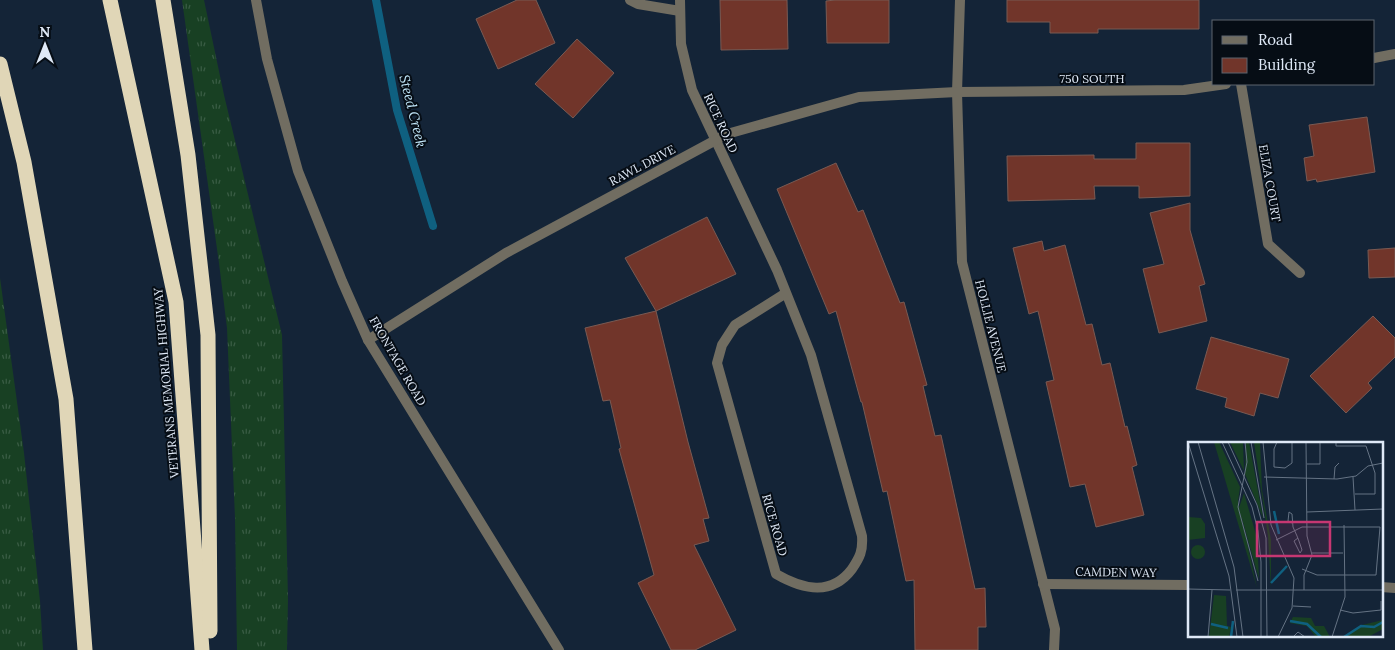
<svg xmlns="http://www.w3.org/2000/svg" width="1395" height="650" font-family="Lora,serif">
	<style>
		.grass { fill: url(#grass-tufts) }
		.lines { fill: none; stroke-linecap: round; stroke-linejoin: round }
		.stream { stroke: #0f6080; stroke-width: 8 }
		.building { fill: #71352a; stroke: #795a53 }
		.minor { stroke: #716d61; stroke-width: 10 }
		.tertiary { stroke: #716d61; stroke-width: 10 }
		.motorway { stroke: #e0d6b7; stroke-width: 15 }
		.labels { text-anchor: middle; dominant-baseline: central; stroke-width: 4; stroke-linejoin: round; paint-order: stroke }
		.street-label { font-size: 12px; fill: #dfe9f7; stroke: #060d15 }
		.water-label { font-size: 14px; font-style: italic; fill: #bfe4f7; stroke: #060d15 }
		.inset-river { fill: none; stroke: #0f6080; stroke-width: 2.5 }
		.inset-road { fill: none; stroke: #657384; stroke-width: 1 }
		.view { fill: #c63772; fill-opacity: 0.15; stroke: #c63772; stroke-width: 2.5 }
		.inset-edge { fill: none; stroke: #dfe9f7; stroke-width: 2.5 }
	</style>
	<defs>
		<pattern id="grass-tufts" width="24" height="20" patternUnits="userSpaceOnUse" patternTransform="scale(1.25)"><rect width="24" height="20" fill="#184023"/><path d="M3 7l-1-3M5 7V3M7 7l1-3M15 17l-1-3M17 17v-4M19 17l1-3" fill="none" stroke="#395c44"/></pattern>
	</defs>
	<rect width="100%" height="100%" fill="#142437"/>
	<g class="grass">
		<polygon points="182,0 204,0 224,95 282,335 288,599 287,650 237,650 235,518 227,328 219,263"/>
		<polygon points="0,278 24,453 40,601 43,650 0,650"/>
	</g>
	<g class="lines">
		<polyline class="stream" points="376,0 397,110 433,226"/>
	</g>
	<g class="building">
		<polygon points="517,0 536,0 555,43 498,69 476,19"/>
		<polygon points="720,0 787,0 788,49 721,50"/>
		<polygon points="835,0 889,0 889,43 827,43 826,1"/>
		<polygon points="1007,0 1199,0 1199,29 1098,29 1098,33 1050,33 1050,22 1007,22"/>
		<polygon points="577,39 614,73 573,118 535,84"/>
		<polygon points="1367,117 1375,172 1317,182 1316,179 1307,181 1304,158 1314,156 1309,125"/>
		<polygon points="1136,143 1190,143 1190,196 1139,198 1139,186 1094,186 1095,199 1008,201 1007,156 1094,155 1094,159 1136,159"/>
		<polygon points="836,163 858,212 863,210 900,303 904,302 927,385 923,386 935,436 941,435 975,589 985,588 986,627 978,627 978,650 915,650 914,580 906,581 887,491 883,492 862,402 861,402 836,311 829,314 777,189"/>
		<polygon points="1190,203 1190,230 1205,284 1199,286 1207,321 1159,333 1143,269 1164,264 1150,213"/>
		<polygon points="707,217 736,274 656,311 688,442 709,518 703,519 709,541 694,545 736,630 695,650 671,650 638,583 654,575 619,449 621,448 610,400 603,401 585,328 656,311 625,258"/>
		<polygon points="1042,241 1044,251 1065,245 1086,325 1092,324 1102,365 1110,363 1125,427 1127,426 1137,465 1132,467 1144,515 1096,527 1085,484 1070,487 1046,382 1054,380 1038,311 1029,314 1013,248"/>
		<polygon points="1395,248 1395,277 1369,278 1368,250"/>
		<polygon points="1373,316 1395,338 1395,357 1368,383 1372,388 1346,413 1310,376"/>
		<polygon points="1211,337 1289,359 1278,398 1260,393 1254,416 1225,407 1227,398 1196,389"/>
	</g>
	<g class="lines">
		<g class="minor">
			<polyline points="630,0 638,4 680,11"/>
			<path d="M680,0L681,44L692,90L777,270L811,355L862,536C863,551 860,557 852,569C831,597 802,589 776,574L717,363L722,345L735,325L786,293"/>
			<polyline points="960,0 957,92 962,262 1055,629 1054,650"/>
			<polyline points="1374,58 1395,54"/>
			<polyline points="1241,84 1268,244 1300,273"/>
			<polyline points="368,340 506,253 727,134 859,97 957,92 1184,90 1226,84"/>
			<polyline points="1043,584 1189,585"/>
			<polyline points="1381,587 1395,588"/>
		</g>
		<polyline class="tertiary" points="256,0 267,59 298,171 342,281 368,340 559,650"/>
		<g class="motorway">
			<polyline points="110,0 176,302 202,650"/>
			<polyline points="163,0 188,155 208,335 210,631"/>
			<polyline points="0,64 24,162 66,399 85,650"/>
		</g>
	</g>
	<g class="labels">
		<g class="street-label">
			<text x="1092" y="78">750 SOUTH</text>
			<text transform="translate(721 123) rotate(65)">RICE ROAD</text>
			<text transform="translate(642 165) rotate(-28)">RAWL DRIVE</text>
			<text transform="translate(1270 183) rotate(80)">ELIZA COURT</text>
			<text transform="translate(991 326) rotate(76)">HOLLIE AVENUE</text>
			<text transform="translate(398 361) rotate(60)">FRONTAGE ROAD</text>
			<text transform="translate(166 383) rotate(-95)">VETERANS MEMORIAL HIGHWAY</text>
			<text transform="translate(775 525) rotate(74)">RICE ROAD</text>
			<text transform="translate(1116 572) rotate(1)">CAMDEN WAY</text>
		</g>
		<g class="water-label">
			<text transform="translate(413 111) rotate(76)">Steed Creek</text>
		</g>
	</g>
	<g transform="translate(1188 442)">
		<rect width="195" height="195" fill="#142437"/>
		<path d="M26,0H31L52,45L50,59L69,146ZM42,0H55L56,29ZM58,0H61L75,76L57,32ZM66,0H72L74,48L83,98V146L80,94ZM56,51L69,96L71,137L51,66ZM26,153L38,154L39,184L43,185L41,195H21Z" fill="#184023"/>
		<path d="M105,175L123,176L127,184H136L142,195H128L119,184L102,181ZM195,178V187L180,195H157L174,183Z" fill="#184023"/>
		<path d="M0,75L13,76L17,82V96L0,98ZM3 110a7 7 0 1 1 14 0a7 7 0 1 1-14 0Z" fill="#184023"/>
		<path class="inset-river" d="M86,69L91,92M83,141L99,124M102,179L119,182L133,195M23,182L40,186M43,195L45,179M156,195L173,184L186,185L195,180"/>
		<path class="inset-road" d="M0,0L41,134L49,195M10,0L46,125L55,195M34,0L64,65L70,89L73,120V195M40,0L69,63L78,96L79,195M57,0L59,20L50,65L70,139M63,0L76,76M75,0L83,83L106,136L104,166L90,195M89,0L86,7V25L97,26L104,21V0M148,0V4H178L187,31V52H167M119,22H132V0M76,35L149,37L168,34L180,24L195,21M165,35L167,68M146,37L147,25L151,21M119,70L195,67M104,81L100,79L101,70L104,72L105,85L109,94L111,99L114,108L112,111L106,99L110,96M88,98L114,85H192L188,133H129L114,127M124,111H155M0,147L42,148M48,148H195M116,148V133L124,113L119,94L118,0M105,164L123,165M152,168L165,171L193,168V159M20,195L24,148M105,195L110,190L117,195M144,195L157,155L156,83"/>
		<path class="view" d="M69,80H142V114H69Z"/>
		<rect width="195" height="195" class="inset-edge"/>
	</g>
	<rect x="1212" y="20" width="162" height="65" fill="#060d15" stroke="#5d656f"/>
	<rect x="1222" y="36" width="25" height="8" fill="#716d61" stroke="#5d656f"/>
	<text x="1258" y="45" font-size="15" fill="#dfe9f7">Road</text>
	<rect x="1222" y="58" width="25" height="15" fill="#71352a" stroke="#5d656f"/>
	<text x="1258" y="70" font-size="15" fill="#dfe9f7">Building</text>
	<g transform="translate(45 45)" stroke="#060d15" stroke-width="4" paint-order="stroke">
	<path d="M0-4L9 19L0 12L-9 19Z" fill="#dfe9f7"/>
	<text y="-8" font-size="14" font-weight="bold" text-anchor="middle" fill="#dfe9f7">N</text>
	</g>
</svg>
